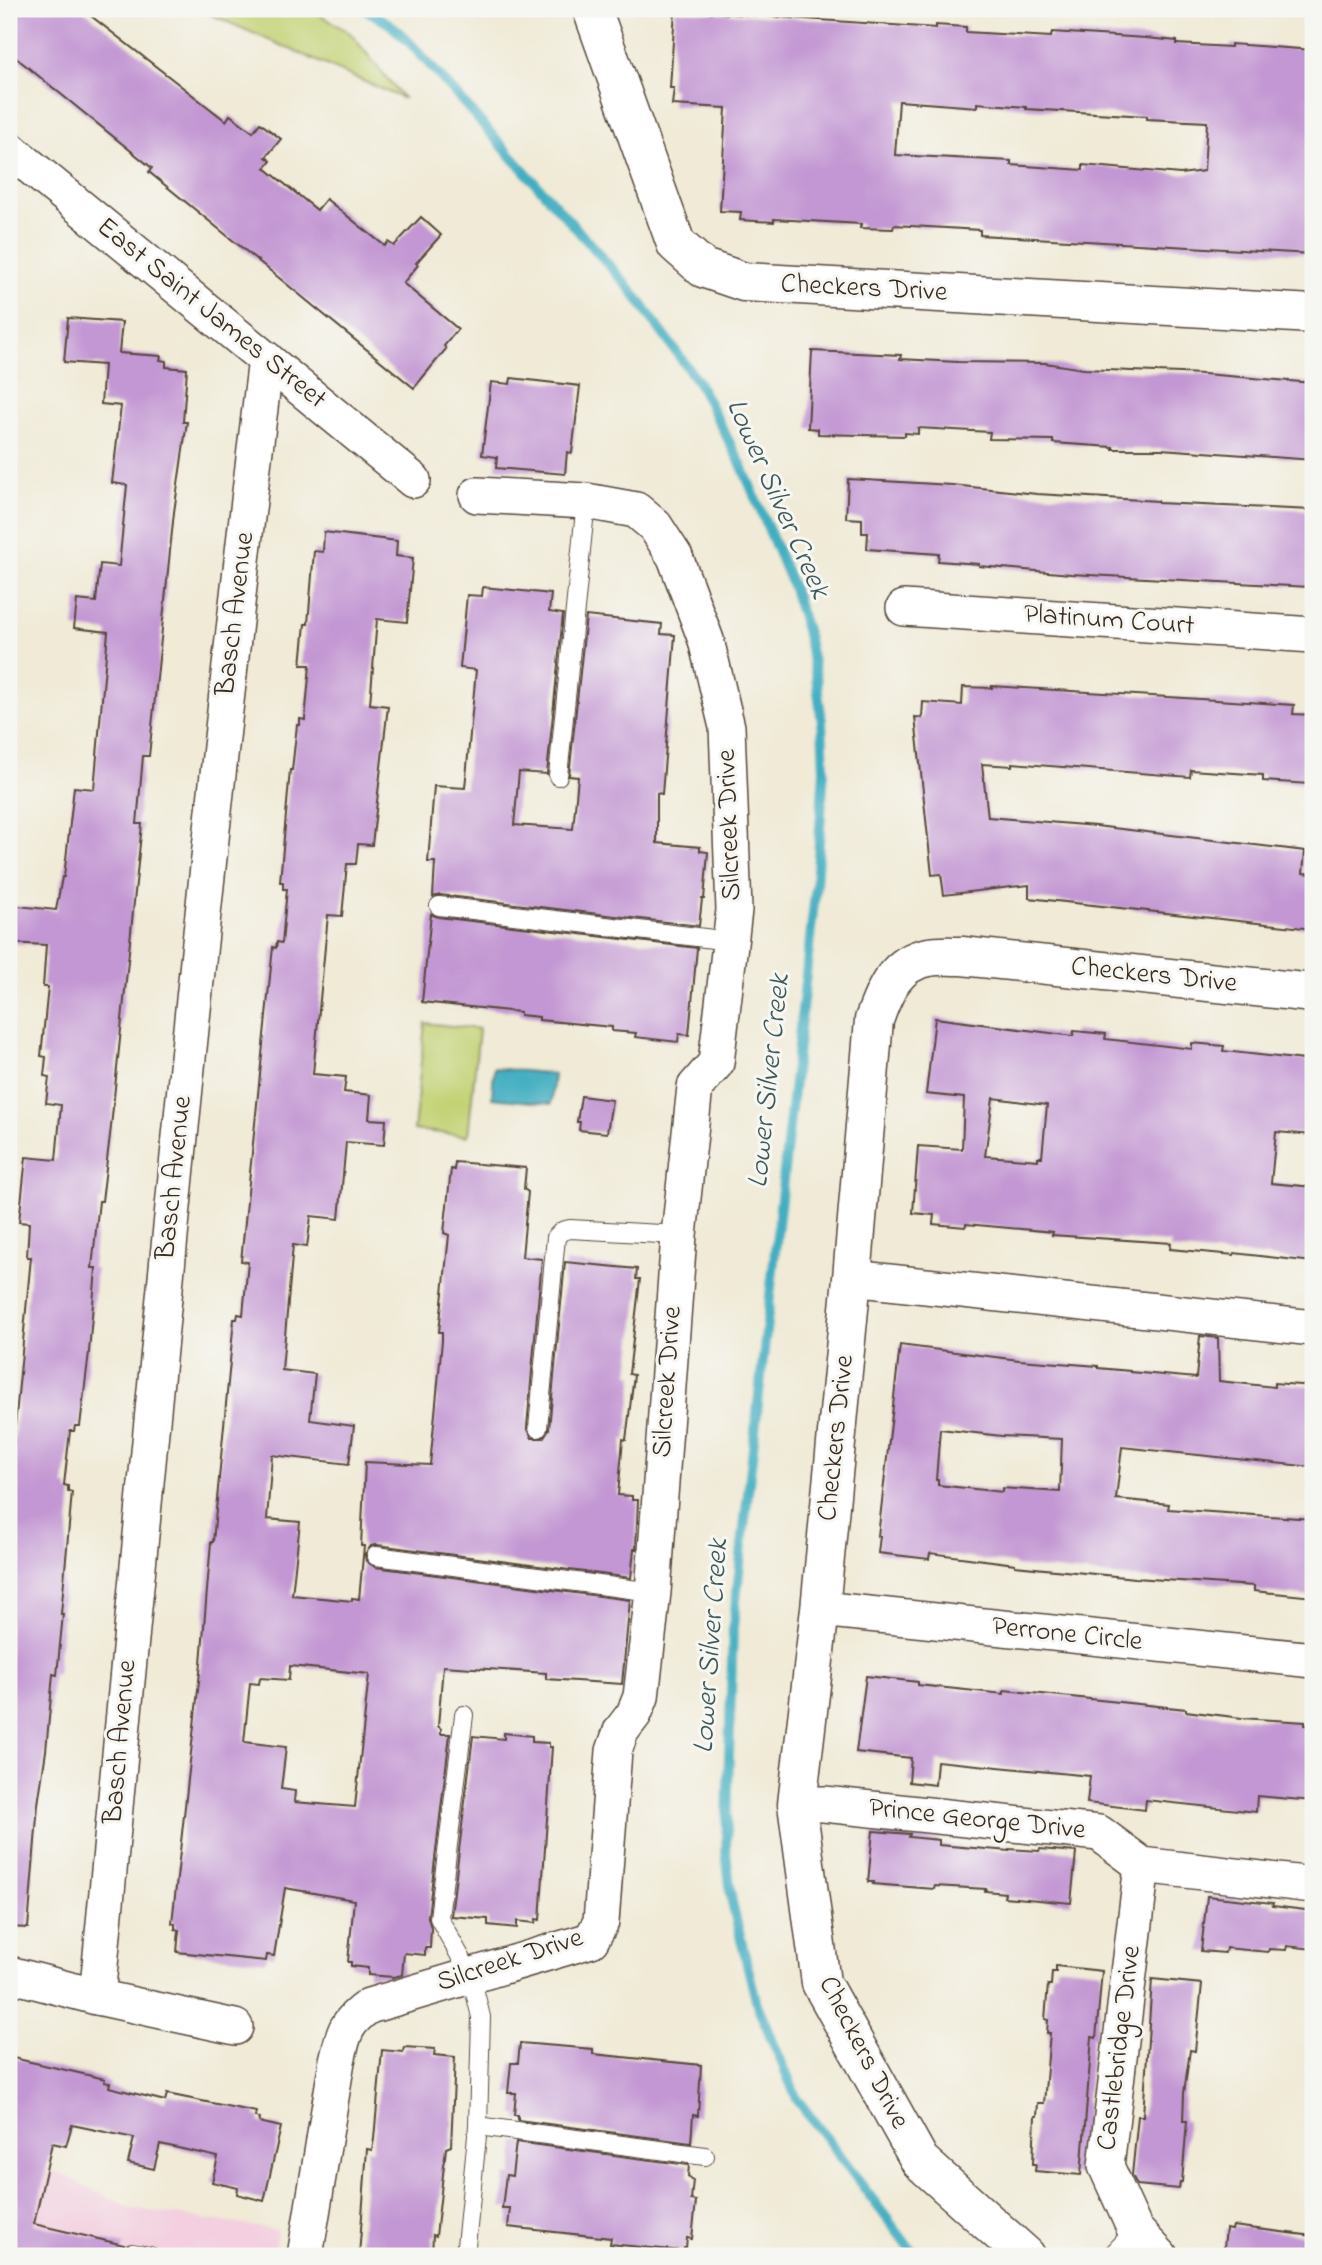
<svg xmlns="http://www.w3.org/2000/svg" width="1322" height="2265" font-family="'Indie Flower',sans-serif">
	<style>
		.built { fill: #f3cfdf }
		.green { fill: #c3d274; stroke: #7f7e49; stroke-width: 2 }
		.water { fill: #43afc1; stroke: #3f6c70; stroke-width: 2 }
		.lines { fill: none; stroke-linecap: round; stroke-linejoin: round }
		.stream { stroke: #43afc1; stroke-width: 10 }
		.building { fill: #c397d3; fill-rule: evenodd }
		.service-casing { stroke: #56473a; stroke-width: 20 }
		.minor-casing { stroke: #56473a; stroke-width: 38 }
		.tertiary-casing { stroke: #56473a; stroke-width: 41 }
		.service { stroke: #fff; stroke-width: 18 }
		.minor { stroke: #fff; stroke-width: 35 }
		.tertiary { stroke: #fff; stroke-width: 38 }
		.labels { text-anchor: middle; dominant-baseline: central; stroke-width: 6; stroke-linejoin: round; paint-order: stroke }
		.street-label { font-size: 28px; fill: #3b2a1e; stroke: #f6f6f2 }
		.water-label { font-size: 30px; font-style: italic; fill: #3e5957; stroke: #f6f6f2 }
	</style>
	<rect width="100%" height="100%" fill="#f6f6f2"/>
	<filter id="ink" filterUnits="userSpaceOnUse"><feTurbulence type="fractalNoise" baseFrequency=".0143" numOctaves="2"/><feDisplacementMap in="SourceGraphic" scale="14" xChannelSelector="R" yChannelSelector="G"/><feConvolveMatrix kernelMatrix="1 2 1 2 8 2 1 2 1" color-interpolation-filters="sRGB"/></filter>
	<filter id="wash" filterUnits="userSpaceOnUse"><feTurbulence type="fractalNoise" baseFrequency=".00686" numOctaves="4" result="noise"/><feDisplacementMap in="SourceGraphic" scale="28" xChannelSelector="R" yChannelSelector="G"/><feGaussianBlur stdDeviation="1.57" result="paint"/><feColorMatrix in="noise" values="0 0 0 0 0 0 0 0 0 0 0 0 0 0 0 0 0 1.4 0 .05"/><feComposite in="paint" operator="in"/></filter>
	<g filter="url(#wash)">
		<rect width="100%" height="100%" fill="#f0ead6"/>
		<polygon class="built" points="9,2161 57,2172 130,2208 277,2230 274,2256 9,2256"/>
		<g class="green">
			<polygon points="198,9 310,9 350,33 404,99"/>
			<polygon points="425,1023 479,1029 468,1136 414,1130"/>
		</g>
		<polygon class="water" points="494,1068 554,1074 551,1104 492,1098"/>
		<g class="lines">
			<polyline class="stream" points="365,9 391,25 410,43 632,291 698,382 741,464 792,585 806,630 816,676 822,723 824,770 816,885 733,1627 726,1852 732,1903 757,2004 797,2099 907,2245 919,2256"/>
		</g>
		<g id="blocks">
			<g class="building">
				<polygon points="9,9 82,9 226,121 230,115 253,132 260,123 281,139 266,157 271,161 265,168 317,210 326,199 385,246 388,242 394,246 421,217 441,235 416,263 418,265 403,283 458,329 444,346 446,349 414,388 149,172 152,168 9,52"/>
				<path d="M675,10L936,28V25L966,27V32L1051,37L1052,32L1146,38L1177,41V44L1231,47V44L1313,50L1311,254L980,235V230L894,225L893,229L860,228L861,224L774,219V222L740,220L741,212L720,211L726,108L672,105L674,88H670ZM899,101L977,107V103L1026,107V109L1147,116V119L1207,122L1204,171L1180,174L1083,165V170L1011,165V161L895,155Z"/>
				<polygon points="68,318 122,322 119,353 161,356 160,360 166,361 166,367 187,369 183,422 187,422 174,512 149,756 143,756 137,824 142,824 111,1127 102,1201 99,1201 92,1268 96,1268 89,1352 80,1426 75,1426 74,1431 70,1431 64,1485 68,1486 68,1491 72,1492 61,1614 63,1614 57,1675 53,1674 46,1751 38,1804 28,1928 9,1927 9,1470 11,1470 16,1416 31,1257 27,1257 29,1223 19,1222 26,1157 56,1160 61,1105 46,1103 49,1077 44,1076 46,1057 41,1056 48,987 43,987 46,945 9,943 9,905 56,910 62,877 64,877 74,787 94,789 108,632 74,628 77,600 96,602 100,564 119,566 127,485 112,483 121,406 101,404 104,365 64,362"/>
				<polygon points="812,351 901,355 900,359 958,362 1045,363 1084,369 1204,374 1313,383 1313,460 1161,449 1113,449 1113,447 1053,443 1053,440 989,439 990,432 918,428 918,434 905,433 905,436 818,434 818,429 808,428"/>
				<polygon points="511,378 580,386 572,453 567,452 565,474 496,468 497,457 482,455 491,382 510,384"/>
				<polygon points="848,479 952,485 1037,494 1158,501 1158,503 1313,510 1313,580 1310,580 1310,587 1071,574 979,566 979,564 938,561 939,554 867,549 868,533 862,533 862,519 846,518"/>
				<path d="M324,532L397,541L396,556L413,558L407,622L377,619L370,704L388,706L372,845L358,844L356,864H347L342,916L328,915L313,1074L346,1077L344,1092L371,1095L369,1119L386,1120L384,1145L346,1142L339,1219L311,1216L307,1247L293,1245L282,1370L315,1374L310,1420L354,1426L349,1464L272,1455L267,1519L300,1522L292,1595L352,1601V1598L359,1599L364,1546H361L365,1462L430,1465L442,1341V1332H439L449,1235L444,1233L451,1169L454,1170L455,1162L526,1168L524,1189L528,1192L522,1257L542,1259L527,1427L532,1438H543L549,1429L565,1262L637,1269L636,1279H640L629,1374L634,1375L626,1440L623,1439L618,1495L632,1496V1500H638L636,1549H634L631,1578L377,1545L371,1546L365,1554L366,1561L375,1567L630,1600L622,1684L546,1679V1673L443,1666L438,1726L441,1729V1734H450L428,1917L431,1928L430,1948H425V1955L404,1953L402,1975L394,1977L368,1975V1968L351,1966V1962H348L354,1900L285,1888L274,1956L267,1955L266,1961L177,1952L179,1930L175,1929V1924L172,1923L201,1663L211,1542H213L234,1319H237L238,1314L243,1315L248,1262L241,1261L273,947L276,948L277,942L282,943L287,889H283V882H280L290,770H292L297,725H300V719L305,720L310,665H301L305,624H308L314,551L323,552ZM290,1666L369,1674L355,1807L294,1802L295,1791L281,1789L286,1747L244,1742L250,1683L259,1684L260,1678L289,1680Z"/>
				<polygon points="483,587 551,594 549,612 563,614 547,774 519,772 514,825 573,829 578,777 569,776 586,616 662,624 661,634 675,635 662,794 657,793 657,843 700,847 700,851 708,852 704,899 702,899 699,926 440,895 433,897 435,862 428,862 434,786 465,788 476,670 460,668 467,595 482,596"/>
				<polygon points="992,686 1294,705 1293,714 1313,715 1310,784 1263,781 1263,775 1191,770 1190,777 1012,763 1012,766 982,764 988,817 1096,826 1305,851 1303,873 1313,874 1313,929 1029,898 1029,885 944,895 941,874 932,875 915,717 922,718 923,702 962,705 963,687 992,688"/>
				<polygon points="431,914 438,917 697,948 689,1035 679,1034 678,1042 635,1037 636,1033 612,1031 612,1027 539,1020 539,1017 520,1015 520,1012 509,1011 422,1002"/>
				<path d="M935,1018L1073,1036L1074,1031L1106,1034L1105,1039L1192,1049V1043L1224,1046L1223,1051L1313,1061V1135L1276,1132L1271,1183L1313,1187V1262L1234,1253V1255L1170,1249L1171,1243L1052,1235L1053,1232L966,1224L965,1227L933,1224L934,1215L913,1213L918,1146L962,1149L964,1098L926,1094ZM993,1098L1047,1105L1042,1157H1038V1160L985,1156Z"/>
				<polygon points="581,1096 612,1100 607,1133 579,1130 580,1122 577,1122"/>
				<path d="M1200,1336L1218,1338L1219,1381L1274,1387V1383L1313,1386V1467L1122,1447L1116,1499L1169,1504L1168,1509L1313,1519V1597L1254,1591V1586L1135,1578L1015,1566V1564L930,1553L929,1559L878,1553L880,1536H878L900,1345L1019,1360L1098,1366V1368L1130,1371V1372L1196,1378ZM940,1429L1002,1436L1062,1439L1060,1492L1002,1488V1492L938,1485V1480H936Z"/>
				<polygon points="866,1676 918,1682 918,1685 1004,1694 1004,1690 1186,1709 1186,1711 1242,1718 1305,1722 1305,1725 1313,1726 1313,1801 1257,1796 1256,1812 1146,1800 1145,1810 1087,1803 1090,1776 937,1761 935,1785 909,1782 911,1758 856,1752"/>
				<polygon points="504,1733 532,1736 532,1742 549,1743 549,1747 552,1747 540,1920 536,1919 535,1923 517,1921 517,1928 488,1925 488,1919 451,1916 473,1736 504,1739"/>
				<polygon points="873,1831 910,1834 909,1837 939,1840 939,1845 1009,1851 1009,1849 1039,1851 1040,1849 1076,1852 1071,1903 1004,1897 1005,1893 985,1891 986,1889 935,1886 934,1889 873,1884 874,1882 868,1882"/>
				<polygon points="1207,1896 1273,1903 1272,1906 1313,1911 1313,1949 1287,1946 1286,1950 1269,1949 1268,1952 1226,1948 1225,1953 1201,1951"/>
				<polygon points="1056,1966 1102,1971 1096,2038 1092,2037 1081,2175 1035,2171 1036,2164 1033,2164 1035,2116 1037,2116 1038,2103 1044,2103 1050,2033 1047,2033 1048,2020 1045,2019 1048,1985 1051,1985 1052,1972 1056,1972"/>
				<polygon points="1152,1979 1202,1984 1195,2051 1190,2050 1184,2093 1183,2121 1187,2121 1182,2182 1180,2182 1179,2189 1137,2185 1132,2175 1138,2116 1143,2116"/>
				<polygon points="520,2043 593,2049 593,2054 701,2065 698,2116 693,2115 691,2143 518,2120 518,2115 514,2115 516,2093 508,2093 511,2063 518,2063"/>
				<polygon points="404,2047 435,2049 434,2055 455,2057 451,2146 446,2148 436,2236 433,2235 432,2256 359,2256 367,2149 372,2150 374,2139 382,2050 403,2052"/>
				<polygon points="9,2057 105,2079 104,2082 110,2083 109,2087 165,2101 167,2094 256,2112 255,2117 260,2118 259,2122 281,2127 264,2201 237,2194 238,2188 212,2182 218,2157 160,2144 154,2169 128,2163 134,2138 72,2125 66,2146 52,2143 34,2224 124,2245 121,2256 56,2256 28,2250 27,2256 9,2256"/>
				<polygon points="516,2142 689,2165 688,2176 693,2180 691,2200 696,2201 692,2239 687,2238 686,2248 684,2248 683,2251 610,2244 611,2238 508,2227 510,2208 502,2208 506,2175 512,2176"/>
				<polygon points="1233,2226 1313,2236 1313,2256 1223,2256 1226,2229 1232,2230"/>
			</g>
		</g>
	</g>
	<g filter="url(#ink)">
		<use href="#blocks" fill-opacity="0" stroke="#56473a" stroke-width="2"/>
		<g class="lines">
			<g class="service-casing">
				<g id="service">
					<polyline points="558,776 586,501"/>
					<polyline points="439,906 730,941"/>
					<polyline points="538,1428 556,1237 562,1231 570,1229 679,1235"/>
					<polyline points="376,1556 653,1592"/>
					<polyline points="464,1715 439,1918 471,1976 481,2017 478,2126 465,2256"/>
					<polyline points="478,2126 705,2156"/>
					<polyline points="132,2253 150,2256"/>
					<polyline points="1111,2256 1135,2230"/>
				</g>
			</g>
			<g class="minor-casing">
				<g id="minor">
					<polyline points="9,149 413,480"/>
					<polyline points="904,608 1313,635"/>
					<polyline points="852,1278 1313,1328"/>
					<polyline points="820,1609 1313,1660"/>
					<polyline points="797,1804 824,1804 1099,1833 1142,1865 1313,1885"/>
					<polyline points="1142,1865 1106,2166 1135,2230 1160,2256"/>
					<polyline points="9,1974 97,1997 235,2027"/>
					<path d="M97,1997C149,1451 199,904 266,359"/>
					<path d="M305,2256L337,2061C343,2035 345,2022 369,2006L591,1940L601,1922L614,1751L621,1731L634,1714L641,1697L653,1592L679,1235L695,1087L716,1063L734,910L727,727L706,640L675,557L655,526L636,510L586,501L477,495"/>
				</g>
			</g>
			<g class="tertiary-casing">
				<g id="tertiary">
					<polyline points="592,9 676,244 703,268 744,282 1313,314"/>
					<path d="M1026,2256L920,2161L821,1983L797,1804L820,1609L852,1278L874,1020C884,992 895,962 929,957C939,955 952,956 962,956L1313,993"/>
				</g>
			</g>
			<use href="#service" class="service"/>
			<use href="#minor" class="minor"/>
			<use href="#tertiary" class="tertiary"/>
		</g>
	</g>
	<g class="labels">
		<g class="street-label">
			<text transform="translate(864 289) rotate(3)">Checkers Drive</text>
			<text transform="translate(211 314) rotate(39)">East Saint James Street</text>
			<text transform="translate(236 614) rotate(-83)">Basch Avenue</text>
			<text transform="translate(1109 621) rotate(4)">Platinum Court</text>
			<text transform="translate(730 825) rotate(-92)">Silcreek Drive</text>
			<text transform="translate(1154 976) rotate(6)">Checkers Drive</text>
			<text transform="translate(175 1178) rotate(-84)">Basch Avenue</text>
			<text transform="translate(668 1382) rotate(-86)">Silcreek Drive</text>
			<text transform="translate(837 1438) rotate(-84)">Checkers Drive</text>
			<text transform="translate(1067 1635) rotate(6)">Perrone Circle</text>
			<text transform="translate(121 1742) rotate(-85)">Basch Avenue</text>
			<text transform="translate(977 1820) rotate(6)">Prince George Drive</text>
			<text transform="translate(510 1961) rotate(-18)">Silcreek Drive</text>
			<text transform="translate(1120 2048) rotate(-83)">Castlebridge Drive</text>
			<text transform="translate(863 2053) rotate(63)">Checkers Drive</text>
		</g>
		<g class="water-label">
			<text transform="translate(777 499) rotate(66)">Lower Silver Creek</text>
			<text transform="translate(770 1081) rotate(-84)">Lower Silver Creek</text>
			<text transform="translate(712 1646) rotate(-86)">Lower Silver Creek</text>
		</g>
	</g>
	<rect width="1322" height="2265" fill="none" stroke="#f6f6f2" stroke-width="35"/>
</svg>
